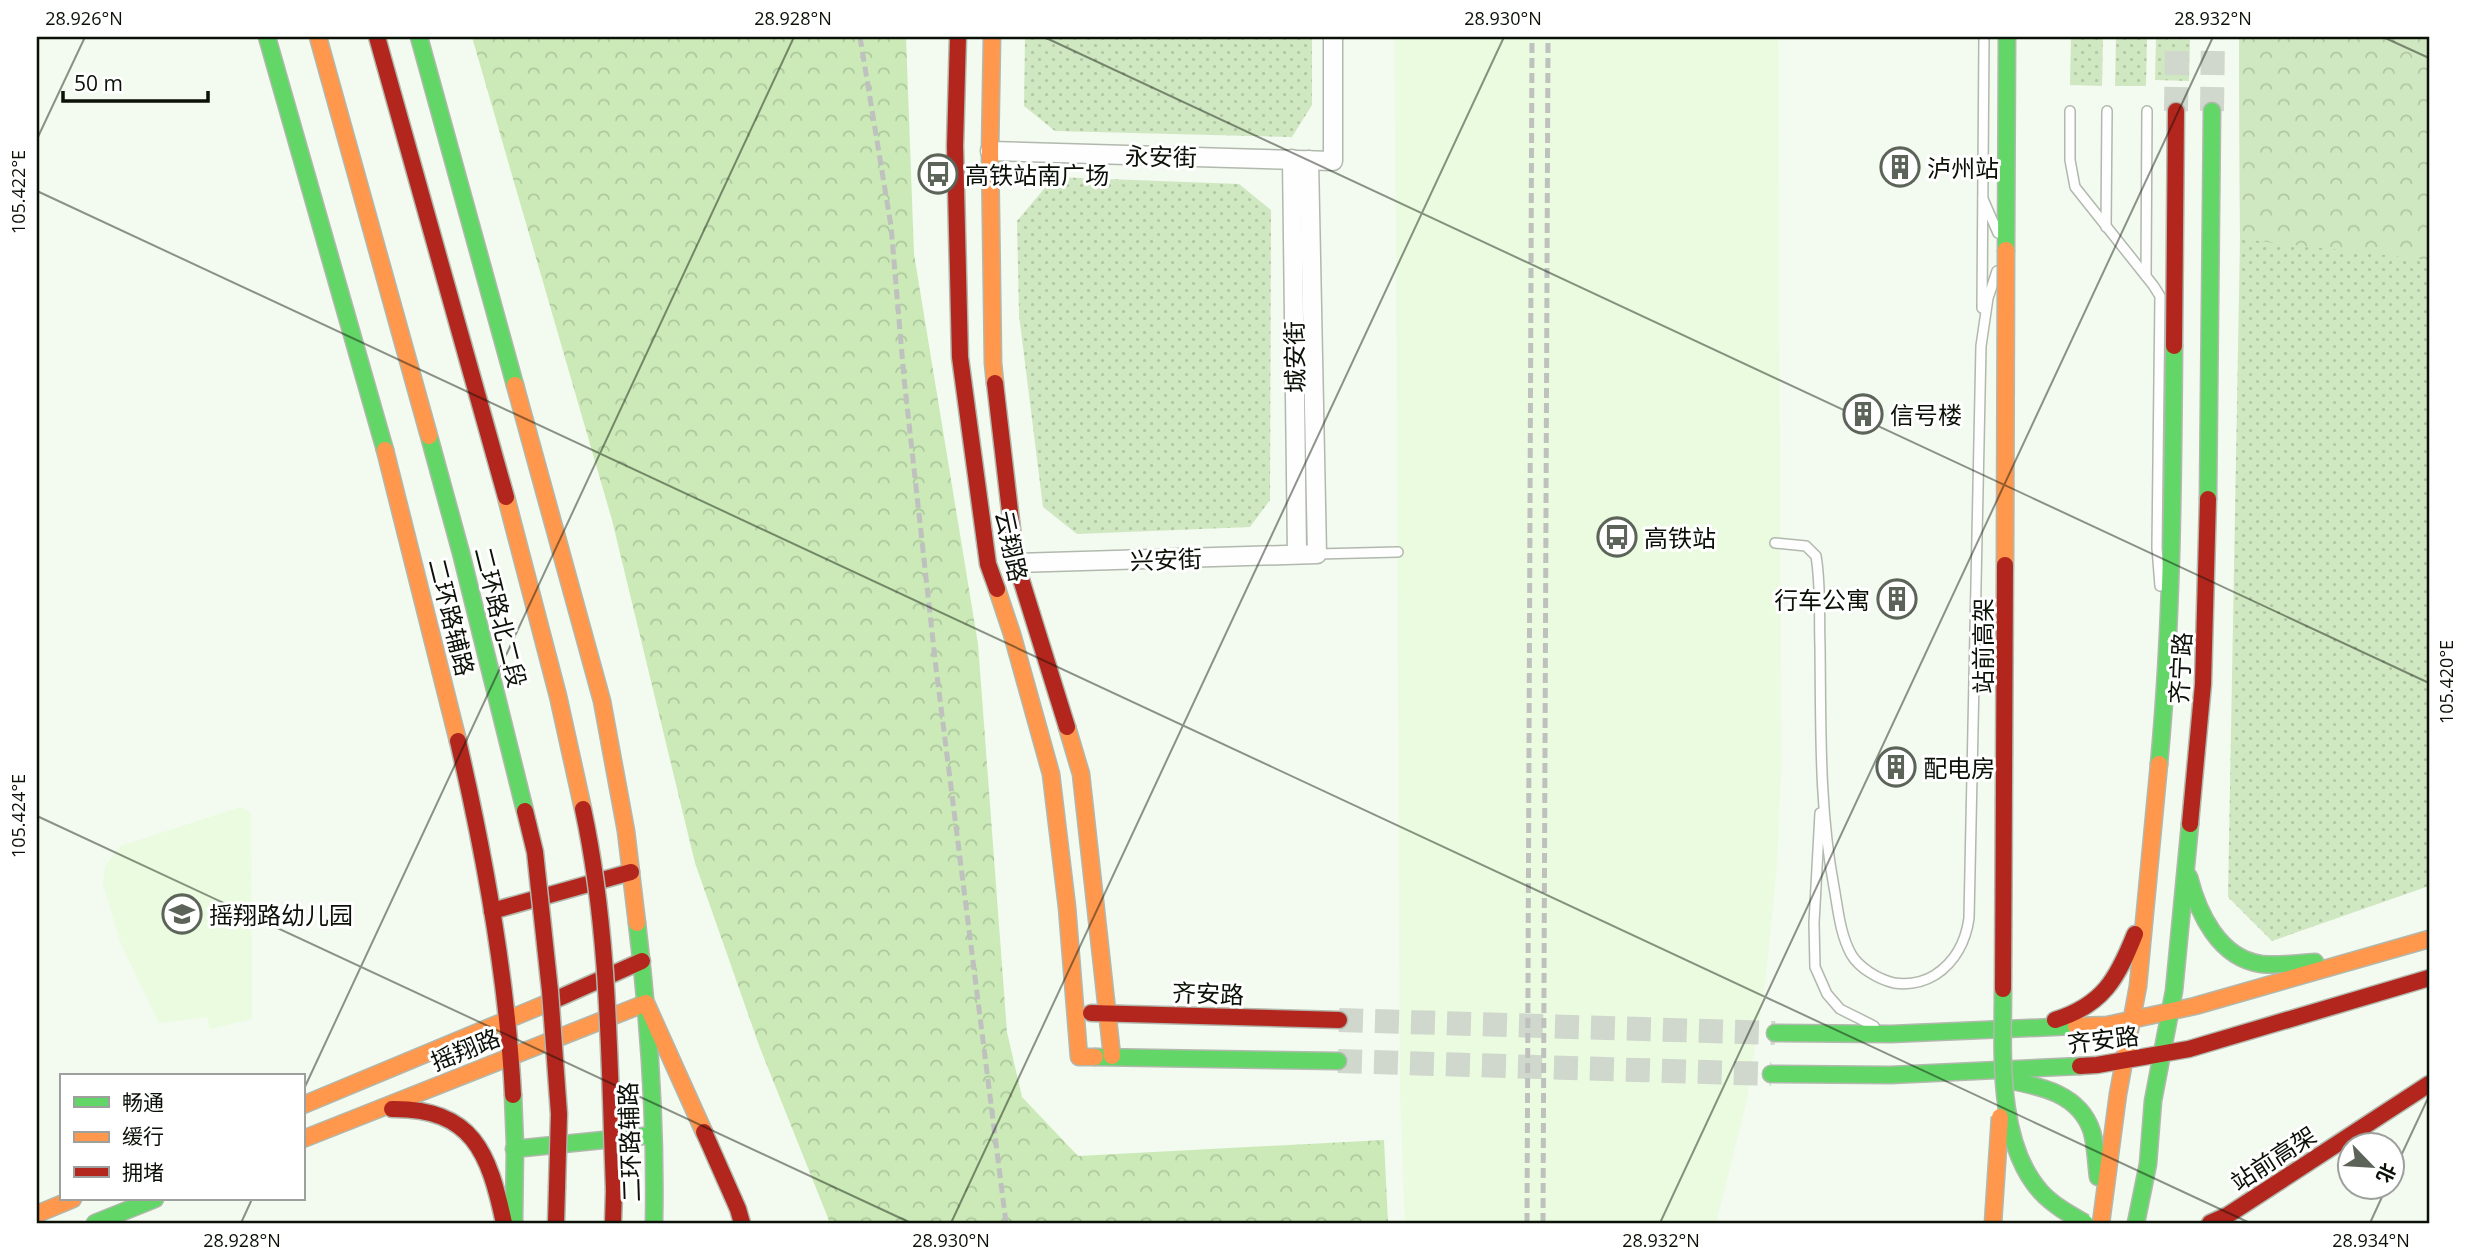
<svg xmlns="http://www.w3.org/2000/svg" width="2466" height="1260" font-family="'Open Sans','Noto Sans SC',sans-serif">
	<style>
		.built { fill: #eafbe0 }
		.grass { fill: url(#grass-dots) }
		.forest { fill: url(#forest-crowns) }
		.park { fill: url(#park-crowns) }
		.lines { fill: none; stroke-linecap: round; stroke-linejoin: round }
		.secondary-tunnel { stroke: #d0d7cc; stroke-width: 24; stroke-dasharray: 24 12; stroke-linecap: butt }
		.lane-casing { stroke: #b1b8ad; stroke-width: 12 }
		.street-casing { stroke: #b1b8ad; stroke-width: 21 }
		.fast-casing { stroke: #b1b8ad; stroke-width: 19 }
		.slow-casing { stroke: #b1b8ad; stroke-width: 19 }
		.jam-casing { stroke: #b1b8ad; stroke-width: 19 }
		.lane { stroke: #fdfefd; stroke-width: 9 }
		.street { stroke: #fdfefd; stroke-width: 18 }
		.fast { stroke: #63d668; stroke-width: 16 }
		.slow { stroke: #ff974d; stroke-width: 16 }
		.jam { stroke: #b3261e; stroke-width: 16 }
		.rail { stroke: #bfc1bf; stroke-width: 5; stroke-dasharray: 10 5; stroke-linecap: butt }
		.fast-bridge-casing { stroke: #b1b8ad; stroke-width: 19; stroke-linecap: butt }
		.slow-bridge-casing { stroke: #b1b8ad; stroke-width: 19; stroke-linecap: butt }
		.jam-bridge-casing { stroke: #b1b8ad; stroke-width: 19; stroke-linecap: butt }
		.fast-bridge { stroke: #63d668; stroke-width: 16 }
		.slow-bridge { stroke: #ff974d; stroke-width: 16 }
		.jam-bridge { stroke: #b3261e; stroke-width: 16 }
		.ticks { fill: none; stroke: #0b1107; stroke-width: 2; stroke-opacity: 0.45 }
		.labels { text-anchor: middle; dominant-baseline: central; stroke-width: 6; stroke-linejoin: round; paint-order: stroke }
		.street-label { font-size: 24px; fill: #0b1107; stroke: #fff }
		.poi-label { font-size: 24px; fill: #0b1107; stroke: #fff; text-anchor: start }
		.neatline { fill: none; stroke: #0b1107; stroke-width: 2.5 }
		.ticks-label { font-size: 18px; text-anchor: middle; fill: #0b1107 }
	</style>
	<defs>
		<pattern id="grass-dots" width="8" height="8" patternUnits="userSpaceOnUse" patternTransform="scale(1.75)"><rect width="8" height="8" fill="#d0e8c1"/><path d="M2 2h.1M6 6h.1" fill="none" stroke="#b1c6a4" stroke-width="1.8" stroke-linecap="round"/></pattern>
		<pattern id="forest-crowns" width="20" height="18" patternUnits="userSpaceOnUse" patternTransform="scale(1.75)"><rect width="20" height="18" fill="#cbeab8"/><path d="M2 6a3 3 0 1 1 6 0M12 15a3 3 0 1 1 6 0" fill="none" stroke="#adc89d"/></pattern>
		<pattern id="park-crowns" width="20" height="18" patternUnits="userSpaceOnUse" patternTransform="scale(1.75)"><rect width="20" height="18" fill="#d0e8c1"/><path d="M2 6a3 3 0 1 1 6 0M12 15a3 3 0 1 1 6 0" fill="none" stroke="#b1c6a4"/></pattern>
	</defs>
	<rect width="100%" height="100%" fill="#f3faef"/>
	<g class="built">
		<polygon points="1395,37 1778,37 1781,768 1777,864 1766,975 1747,1099 1716,1223 1405,1223 1400,1092"/>
		<polygon points="241,807 251,813 252,1019 210,1029 207,1017 159,1023 121,944 103,884 105,867 120,846"/>
	</g>
	<g class="grass">
		<polygon points="1025,37 1312,37 1312,105 1292,137 1055,131 1024,106"/>
		<polygon points="2071,37 2103,38 2102,86 2070,85"/>
		<polygon points="2239,37 2271,37 2429,212 2429,886 2272,941 2228,897 2240,239"/>
		<polygon points="2116,38 2147,39 2146,86 2115,86"/>
		<polygon points="2156,39 2190,40 2189,81 2155,80"/>
		<polygon points="1054,177 1239,184 1271,210 1270,500 1250,527 1077,534 1043,507 1019,315 1017,221"/>
	</g>
	<polygon class="forest" points="472,37 906,37 914,254 978,644 1007,1032 1022,1097 1078,1156 1384,1140 1388,1223 830,1223 760,1048 695,863 612,520"/>
	<polygon class="park" points="2239,37 2429,37 2429,260 2240,239"/>
	<g class="lines">
		<g class="secondary-tunnel">
			<polyline points="2176,111 2177,37"/>
			<polyline points="2212,111 2213,37"/>
			<polyline points="1339,1020 1775,1033"/>
			<polyline points="1338,1061 1771,1074"/>
		</g>
		<g class="lane-casing">
			<g id="lane">
				<polyline points="2070,111 2070,160 2075,187 2153,285 2160,296 2157,548 2160,586"/>
				<polyline points="1983,199 1998,233"/>
				<polyline points="2106,227 2107,111"/>
				<polyline points="2146,276 2147,111"/>
				<polyline points="1982,308 1984,37"/>
				<path d="M1775,543L1806,546L1816,556C1821,585 1819,617 1820,647C1821,726 1819,808 1834,887C1838,909 1840,934 1851,954C1859,968 1878,979 1894,983C1909,985 1922,983 1935,975C1955,962 1966,941 1969,918L1981,346L1988,298L1997,271"/>
				<polyline points="1317,554 1398,552"/>
				<polyline points="1820,813 1814,923 1815,967 1827,994 1840,1009 1874,1026"/>
			</g>
		</g>
		<g class="street-casing">
			<g id="street">
				<polyline points="990,151 1333,161 1333,37"/>
				<polyline points="1292,159 1297,554"/>
				<polyline points="1016,563 1317,554 1309,160"/>
			</g>
		</g>
		<g class="fast-casing">
			<g id="fast">
				<polyline points="267,37 385,450"/>
				<polyline points="419,37 515,385"/>
				<polyline points="2006,250 2007,37"/>
				<polyline points="2208,499 2212,111"/>
				<path d="M2159,764C2172,625 2173,486 2174,346"/>
				<path d="M2189,877C2198,913 2219,958 2261,964C2278,966 2298,963 2315,962"/>
				<path d="M637,923C649,1022 656,1123 654,1223"/>
				<polyline points="1775,1033 1891,1034 2076,1026"/>
				<polyline points="1095,1057 1338,1061"/>
				<polyline points="1771,1074 1891,1075 2080,1066"/>
				<path d="M2006,1080C2041,1086 2080,1094 2092,1132C2096,1147 2096,1162 2098,1177"/>
				<polyline points="513,1095 515,1145 514,1223"/>
				<polyline points="514,1149 653,1135"/>
				<polyline points="95,1223 155,1199"/>
				<polyline points="2136,1223 2148,1164 2153,1101 2174,991 2190,824"/>
			</g>
		</g>
		<g class="slow-casing">
			<g id="slow">
				<polyline points="992,37 990,151 993,363 995,383"/>
				<polyline points="515,385 602,701 626,831 637,923"/>
				<polyline points="385,450 458,741"/>
				<polyline points="997,589 1012,634 1051,774 1067,907 1079,1057 1095,1057"/>
				<polyline points="1067,727 1081,774 1112,1056"/>
				<polyline points="2076,1026 2107,1025 2195,1006 2429,939"/>
				<polyline points="303,1105 550,1002"/>
				<polyline points="303,1139 646,1003 704,1132"/>
				<polyline points="37,1214 73,1199"/>
				<polyline points="2101,1223 2118,1094 2138,986 2159,764"/>
			</g>
		</g>
		<g class="jam-casing">
			<g id="jam">
				<polyline points="958,37 955,146 960,357 988,564 997,589"/>
				<polyline points="2174,346 2176,111"/>
				<polyline points="995,383 1016,563 1067,727"/>
				<path d="M458,741C485,857 507,976 513,1095"/>
				<polyline points="2190,824 2203,684 2208,499"/>
				<polyline points="492,911 631,872"/>
				<polyline points="550,1002 642,961"/>
				<polyline points="1091,1013 1339,1020"/>
				<path d="M2055,1020C2103,1005 2117,979 2135,934"/>
				<polyline points="2080,1066 2097,1065 2189,1049 2429,978"/>
				<path d="M392,1109C473,1108 489,1153 504,1223"/>
				<polyline points="704,1132 738,1209 742,1223"/>
				<polyline points="556,1223 557,1188"/>
				<polyline points="613,1223 614,1190"/>
				<polyline points="2210,1223 2228,1215 2429,1084"/>
			</g>
		</g>
		<use href="#lane" class="lane"/>
		<use href="#street" class="street"/>
		<use href="#fast" class="fast"/>
		<use href="#slow" class="slow"/>
		<use href="#jam" class="jam"/>
		<g class="rail">
			<polyline points="860,37 891,226 904,378 936,668 1006,1223"/>
			<polyline points="1527,1223 1532,37"/>
			<polyline points="1543,1223 1548,37"/>
		</g>
		<g class="fast-bridge-casing">
			<g id="fast-bridge">
				<polyline points="429,436 461,553 525,811"/>
				<path d="M2003,989C2003,1051 1996,1142 2041,1192C2053,1205 2069,1214 2085,1223"/>
			</g>
		</g>
		<g class="slow-bridge-casing">
			<g id="slow-bridge">
				<polyline points="318,37 429,436"/>
				<polyline points="506,497 558,696 583,809"/>
				<polyline points="2005,565 2006,250"/>
				<polyline points="1993,1223 2000,1117"/>
			</g>
		</g>
		<g class="jam-bridge-casing">
			<g id="jam-bridge">
				<polyline points="377,37 506,497"/>
				<path d="M583,809C610,934 609,1064 614,1190"/>
				<polyline points="525,811 535,852 550,991 559,1114 557,1188"/>
				<polyline points="2003,989 2005,565"/>
			</g>
		</g>
		<use href="#fast-bridge" class="fast-bridge"/>
		<use href="#slow-bridge" class="slow-bridge"/>
		<use href="#jam-bridge" class="jam-bridge"/>
	</g>
	<path class="ticks" d="M1044,37L2429,683M2383,37L2429,58M37,139L85,37M37,191L2250,1223M37,816L911,1223M303,1091L794,37M2392,1175L2429,1096M241,1223L252,1199M951,1223L1504,37M1660,1223L2213,37M2370,1223L2387,1186"/>
	<defs>
		<g id="building-ring" transform="scale(2.0125)"><circle r="9.5" fill="#fff" stroke="#5c6358" stroke-width="1.5"/><path d="M-4-6H4V6H1V3H-1V6H-4ZM-2.5-4.3h1.7v1.8h-1.7ZM.8-4.3h1.7v1.8H.8ZM-2.5-1h1.7V.8h-1.7ZM.8-1h1.7V.8H.8Z" fill="#5c6358"/></g>
		<g id="bus-ring" transform="scale(2.0125)"><circle r="9.5" fill="#fff" stroke="#5c6358" stroke-width="1.5"/><path d="M-5-6H5V4H4V6H2V4H-2V6H-4V4H-5ZM-3.5-4V0h7V-4ZM-3.5 1.2v1.5H-2V1.2ZM2 1.2v1.5H3.5V1.2Z" fill="#5c6358"/></g>
		<g id="school-ring" transform="scale(2.0125)"><circle r="9.5" fill="#fff" stroke="#5c6358" stroke-width="1.5"/><path d="M0-5L7-2L0 1L-7-2ZM-4 1L0 2.5L4 1V4Q0 6-4 4Z" fill="#5c6358"/></g>
	</defs>
	<g fill-rule="evenodd">
		<use href="#building-ring" x="1900" y="167"/>
		<use href="#bus-ring" x="938" y="174"/>
		<use href="#building-ring" x="1863" y="414"/>
		<use href="#bus-ring" x="1617" y="537"/>
		<use href="#building-ring" x="1897" y="599"/>
		<use href="#building-ring" x="1896" y="767"/>
		<use href="#school-ring" x="182" y="914"/>
	</g>
	<g class="labels">
		<g class="street-label">
			<text transform="translate(1161 156) rotate(1)">永安街</text>
			<text transform="translate(1294 357) rotate(-91)">城安街</text>
			<text transform="translate(1012 546) rotate(78)">云翔路</text>
			<text transform="translate(1166 559) rotate(-2)">兴安街</text>
			<text transform="translate(452 617) rotate(76)">二环路辅路</text>
			<text transform="translate(501 617) rotate(76)">二环路北二段</text>
			<text transform="translate(1982 646) rotate(-90)">站前高架</text>
			<text transform="translate(2180 668) rotate(-87)">齐宁路</text>
			<text transform="translate(1208 993) rotate(2)">齐安路</text>
			<text transform="translate(2103 1039) rotate(-7)">齐安路</text>
			<text transform="translate(465 1049) rotate(-22)">摇翔路</text>
			<text transform="translate(629 1142) rotate(-92)">二环路辅路</text>
			<text transform="translate(2273 1158) rotate(-33)">站前高架</text>
		</g>
		<g class="poi-label">
			<text x="1927" y="167">泸州站</text>
			<text x="965" y="174">高铁站南广场</text>
			<text x="1890" y="414">信号楼</text>
			<text x="1644" y="537">高铁站</text>
			<text x="1870" y="599" text-anchor="end">行车公寓</text>
			<text x="1923" y="767">配电房</text>
			<text x="209" y="914">摇翔路幼儿园</text>
		</g>
	</g>
	<rect width="2466" height="1260" fill="none" stroke="#ffffff" stroke-width="77"/>
	<rect x="60" y="1074" width="245" height="126" fill="#ffffff" stroke="#9da09c" stroke-width="2"/>
	<rect x="74" y="1097" width="35" height="10" fill="#63d668" stroke="#9da09c" stroke-width="2"/>
	<text x="122" y="1110" font-size="21" fill="#0b1107">畅通</text>
	<rect x="74" y="1132" width="35" height="10" fill="#ff974d" stroke="#9da09c" stroke-width="2"/>
	<text x="122" y="1144" font-size="21" fill="#0b1107">缓行</text>
	<rect x="74" y="1167" width="35" height="10" fill="#b3261e" stroke="#9da09c" stroke-width="2"/>
	<text x="122" y="1180" font-size="21" fill="#0b1107">拥堵</text>
	<g transform="translate(2371 1166) rotate(115)"><circle r="33" fill="#ffffff" stroke="#9da09c" stroke-width="2"/>
	<path d="M0-5L12 26L0 18L-12 26Z" fill="#5c6358"/>
	<text y="-10" font-size="19" font-weight="bold" text-anchor="middle" fill="#0b1107">北</text>
	</g>
	<path d="M63 91v10h145v-10" fill="none" stroke="#0b1107" stroke-width="3.5"/>
	<text x="74" y="91" font-size="21" fill="#0b1107" stroke="#ffffff" stroke-width="5" paint-order="stroke">50 m</text>
	<rect x="38" y="38" width="2390" height="1184" class="neatline"/>
	<g class="ticks-label">
		<text x="84" y="25">28.926°N</text>
		<text x="793" y="25">28.928°N</text>
		<text x="1503" y="25">28.930°N</text>
		<text x="2213" y="25">28.932°N</text>
		<text transform="translate(19 192) rotate(-90)" y="6">105.422°E</text>
		<text transform="translate(2447 682) rotate(-90)" y="6">105.420°E</text>
		<text transform="translate(19 816) rotate(-90)" y="6">105.424°E</text>
		<text x="242" y="1247">28.928°N</text>
		<text x="951" y="1247">28.930°N</text>
		<text x="1661" y="1247">28.932°N</text>
		<text x="2371" y="1247">28.934°N</text>
	</g>
</svg>
